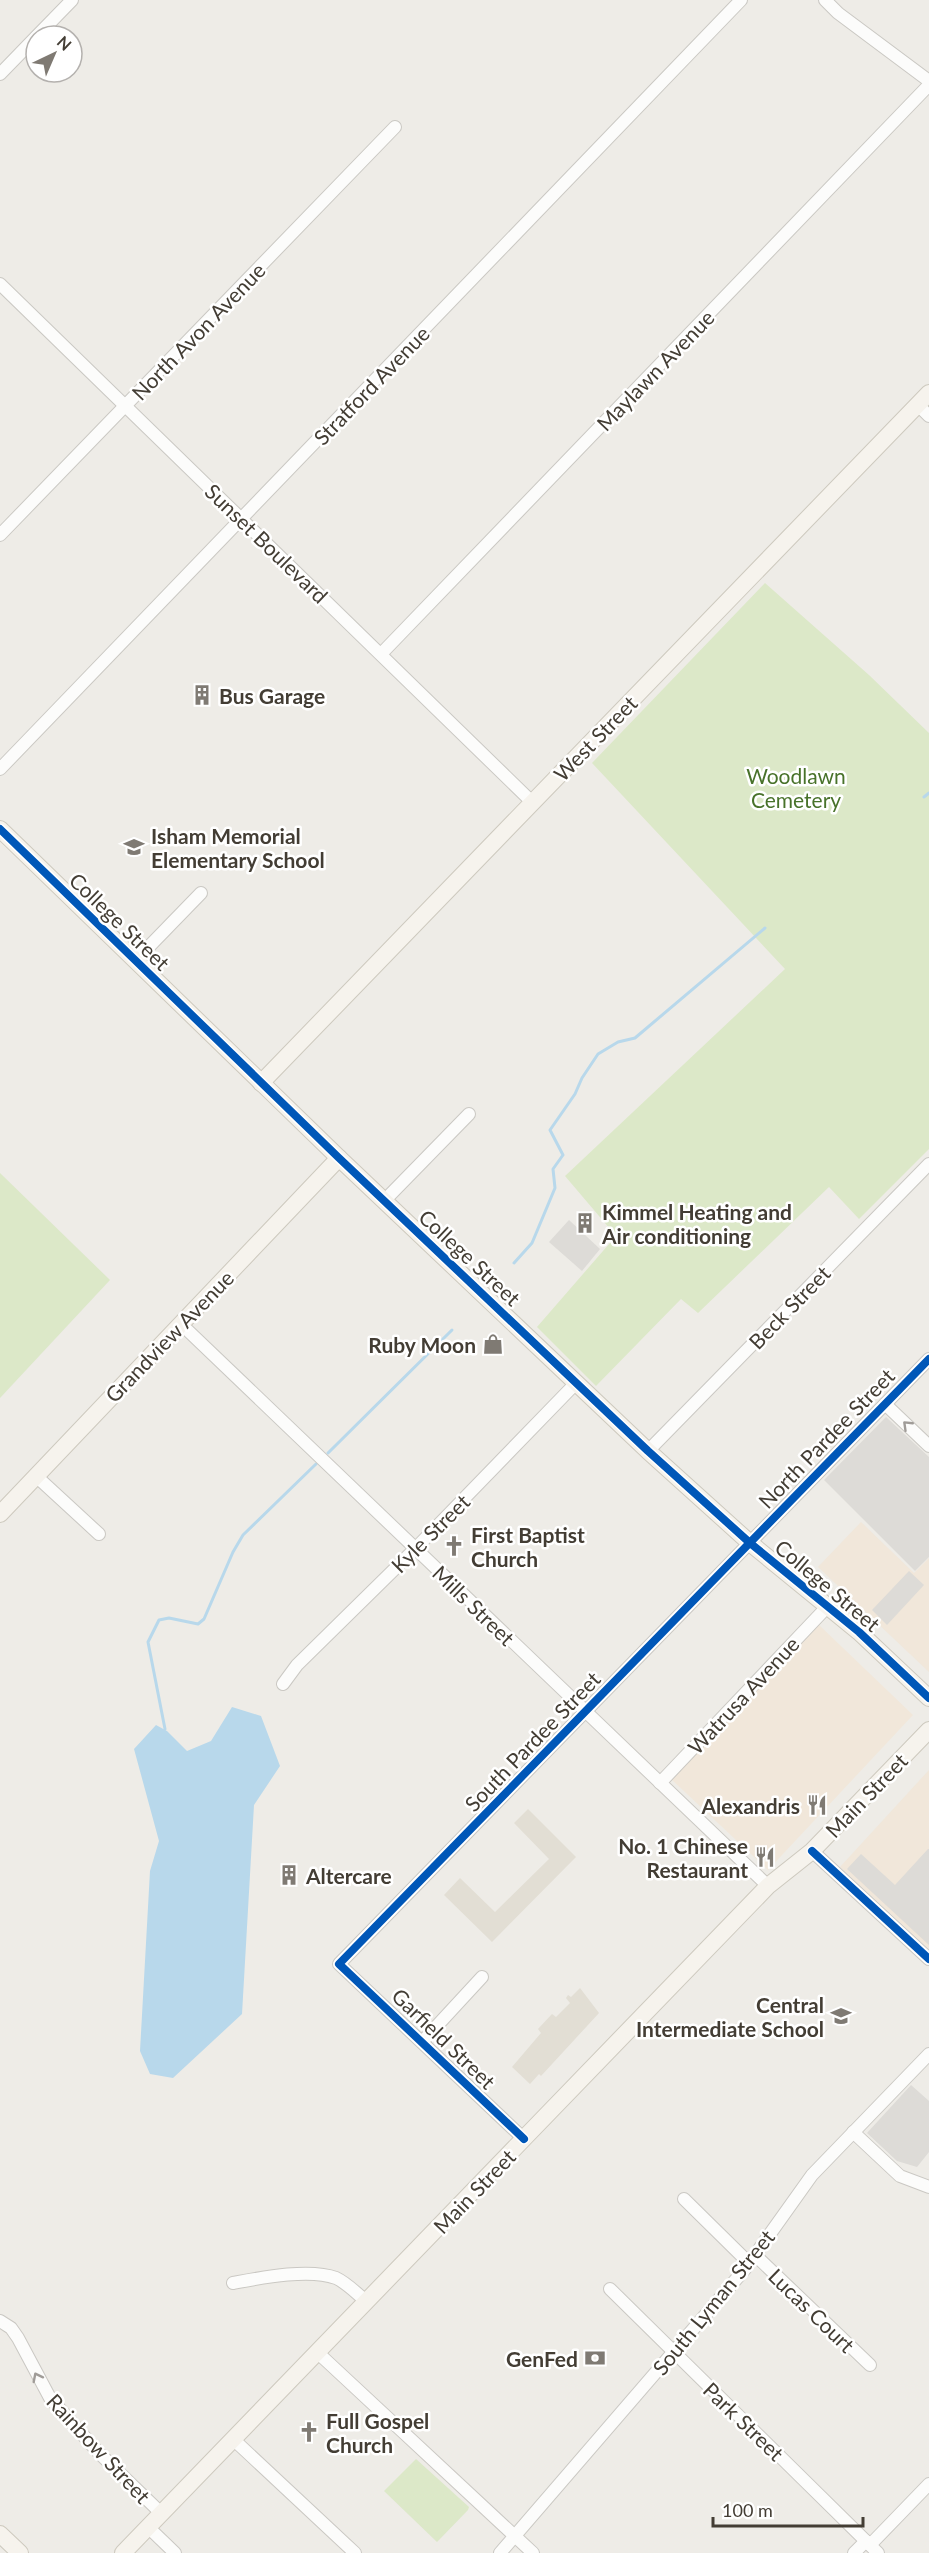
<svg xmlns="http://www.w3.org/2000/svg" width="929" height="2553" font-family="Lato,sans-serif">
	<style>
		.residential { fill: #e2ded4 }
		.commercial { fill: #f1e7da }
		.green { fill: #dce8c8 }
		.parking { fill: #dddbd7 }
		.water { fill: #b8d8eb }
		.lines { fill: none; stroke-linecap: round; stroke-linejoin: round }
		.stream { stroke: #b8d8eb; stroke-width: 3 }
		.street-casing { stroke: #cac8c3; stroke-width: 14 }
		.secondary-casing { stroke: #cdc9be; stroke-width: 18 }
		.street { stroke: #fcfcfb; stroke-width: 12 }
		.secondary { stroke: #f6f3ed; stroke-width: 16 }
		.cycleway-casing { stroke: #fff; stroke-width: 11 }
		.cycleway { stroke: #0057b8; stroke-width: 8 }
		.oneway { stroke: #a09c98 }
		.labels { text-anchor: middle; dominant-baseline: central; stroke-width: 5; stroke-linejoin: round; paint-order: stroke }
		.street-label { font-size: 21px; fill: #433d34; stroke: #fff }
		.poi-label { font-size: 21px; font-weight: bold; fill: #433d34; stroke: #fff; text-anchor: start }
		.park-label { font-size: 21px; fill: #48722a; stroke: #fff }
	</style>
	<rect width="100%" height="100%" fill="#eeece7"/>
	<g class="residential">
		<polygon points="528,1809 576,1857 492,1942 444,1895 460,1878 495,1912 549,1859 514,1823"/>
		<polygon points="580,1988 599,2013 541,2076 539,2074 530,2084 512,2067 541,2033 538,2029 552,2014 556,2017 570,2003 566,1998 568,1995 571,1997"/>
	</g>
	<g class="commercial">
		<polygon points="861,1522 914,1573 929,1558 929,1672 818,1567"/>
		<polygon points="818,1624 913,1715 768,1870 671,1779"/>
		<polygon points="929,1770 929,1949 840,1867"/>
	</g>
	<g class="green">
		<polygon points="765,583 869,675 929,733 929,1149 859,1219 829,1187 698,1313 681,1299 596,1386 537,1327 616,1236 565,1176 785,969 592,763"/>
		<polygon points="0,1173 110,1280 0,1398"/>
		<polygon points="416,2459 469,2507 468,2510 437,2542 384,2491"/>
	</g>
	<g class="parking">
		<polygon points="569,1220 600,1249 582,1271 549,1242"/>
		<polygon points="886,1417 929,1457 929,1557 915,1571 824,1480"/>
		<polygon points="909,1571 924,1585 887,1625 872,1610"/>
		<polygon points="928,1849 929,1849 929,1945 847,1869 861,1854 895,1885"/>
		<polygon points="911,2085 929,2101 929,2152 917,2167 897,2161 867,2133"/>
	</g>
	<polygon class="water" points="232,1707 261,1716 280,1766 254,1805 242,2014 173,2078 150,2074 140,2051 150,1871 159,1841 134,1749 156,1725 167,1731 187,1751 211,1741"/>
	<g class="lines">
		<g class="stream">
			<polyline points="924,797 929,793"/>
			<polyline points="514,1263 532,1243 555,1188 553,1169 563,1155 550,1130 575,1094 582,1078 598,1054 618,1042 635,1038 765,928"/>
			<polyline points="328,1453 452,1330"/>
			<polyline points="165,1729 148,1642 159,1620 169,1618 198,1624 204,1619 233,1552 243,1535 316,1464"/>
		</g>
		<g class="street-casing">
			<g id="street">
				<polyline points="825,0 838,13 929,81"/>
				<polyline points="37,36 72,0"/>
				<polyline points="0,74 36,37"/>
				<polyline points="0,284 533,803"/>
				<polyline points="918,405 929,416"/>
				<polyline points="0,535 395,127"/>
				<polyline points="381,654 929,85"/>
				<polyline points="0,769 741,0"/>
				<polyline points="135,961 201,893"/>
				<polyline points="384,1201 469,1114"/>
				<polyline points="181,1324 768,1886"/>
				<polyline points="885,1404 929,1446"/>
				<polyline points="648,1451 929,1164"/>
				<polyline points="36,1476 99,1534"/>
				<polyline points="283,1684 297,1665 416,1548 577,1382"/>
				<polyline points="660,1783 827,1607"/>
				<polyline points="812,1851 929,1959"/>
				<polyline points="422,2042 482,1977"/>
				<polyline points="853,2132 900,2176 929,2187"/>
				<polyline points="524,2139 339,1964 929,1359"/>
				<polyline points="684,2199 749,2263"/>
				<polyline points="755,2255 870,2365"/>
				<path d="M233,2283C260,2278 309,2268 336,2278C347,2283 356,2293 366,2301"/>
				<polyline points="610,2289 878,2553"/>
				<polyline points="0,2321 11,2328 18,2338 50,2398 99,2453 161,2513"/>
				<polyline points="317,2352 533,2553"/>
				<polyline points="233,2439 355,2553"/>
				<polyline points="148,2527 175,2553"/>
				<polyline points="870,2545 929,2484"/>
				<polyline points="500,2553 745,2269 812,2175 929,2054"/>
				<polyline points="854,2553 866,2541"/>
			</g>
		</g>
		<g class="secondary-casing">
			<g id="secondary">
				<polyline points="0,829 339,1158 648,1451 750,1543 859,1632 929,1698"/>
				<polyline points="261,1083 929,393"/>
				<polyline points="0,1514 339,1158"/>
				<polyline points="0,2534 20,2553"/>
				<polyline points="123,2553 768,1886 812,1851 929,1730"/>
			</g>
		</g>
		<use href="#street" class="street"/>
		<use href="#secondary" class="secondary"/>
		<g class="cycleway-casing">
			<g id="cycleway">
				<polyline points="0,829 339,1158 648,1451 750,1543 859,1632 929,1698"/>
				<polyline points="812,1851 929,1959"/>
				<polyline points="524,2139 339,1964 929,1359"/>
			</g>
		</g>
		<use href="#cycleway" class="cycleway"/>
	</g>
	<defs><path id="oneway-chevron" d="M-2-3.5L2.5 0L-2 3.5" fill="none" stroke-width="1.6" stroke-linecap="round" stroke-linejoin="round" transform="scale(1.5)"/></defs>
	<g class="oneway">
		<use href="#oneway-chevron" transform="translate(907 1425) rotate(-136)"/>
		<use href="#oneway-chevron" transform="translate(37 2377) rotate(-117)"/>
	</g>
	<defs>
		<g id="building-bare" transform="scale(1.62)"><path d="M-4-6H4V6H1V3H-1V6H-4ZM-2.5-4.3h1.7v1.8h-1.7ZM.8-4.3h1.7v1.8H.8ZM-2.5-1h1.7V.8h-1.7ZM.8-1h1.7V.8H.8Z" fill="#7f7a73" stroke="#fff" stroke-width="2.5" paint-order="stroke"/></g>
		<g id="school-bare" transform="scale(1.62)"><path d="M0-5L7-2L0 1L-7-2ZM-4 1L0 2.5L4 1V4Q0 6-4 4Z" fill="#7f7a73" stroke="#fff" stroke-width="2.5" paint-order="stroke"/></g>
		<g id="shop-bare" transform="scale(1.62)"><path d="M-5-2.5h2.3a2.7 3.5 0 0 1 5.4 0H5L5.5 6h-11ZM-1.5-2.5h3a1.5 2.3 0 0 0-3 0Z" fill="#7f7a73" stroke="#fff" stroke-width="2.5" paint-order="stroke"/></g>
		<g id="church-bare" transform="scale(1.62)"><path d="M-1.2-6h2.4v3.5h3.3v2.4h-3.3V6h-2.4V-.1h-3.3v-2.4h3.3Z" fill="#7f7a73" stroke="#fff" stroke-width="2.5" paint-order="stroke"/></g>
		<g id="restaurant-bare" transform="scale(1.62)"><path d="M-5-6h1v4h1v-4h1v4h1v-4h1v5L-1.5 .5V6h-2V.5L-5-1ZM5-6V6H3V1.5H1.5Q1.5-4 5-6Z" fill="#7f7a73" stroke="#fff" stroke-width="2.5" paint-order="stroke"/></g>
		<g id="bank-bare" transform="scale(1.62)"><path d="M-6-4H6V4H-6ZM0-2.3a2.3 2.3 0 1 0 0 4.6a2.3 2.3 0 1 0 0-4.6Z" fill="#7f7a73" stroke="#fff" stroke-width="2.5" paint-order="stroke"/></g>
	</defs>
	<g fill-rule="evenodd">
		<use href="#building-bare" x="202" y="695"/>
		<use href="#school-bare" x="134" y="847"/>
		<use href="#building-bare" x="585" y="1223"/>
		<use href="#shop-bare" x="493" y="1344"/>
		<use href="#church-bare" x="454" y="1546"/>
		<use href="#restaurant-bare" x="817" y="1805"/>
		<use href="#restaurant-bare" x="765" y="1857"/>
		<use href="#building-bare" x="289" y="1875"/>
		<use href="#school-bare" x="841" y="2016"/>
		<use href="#bank-bare" x="595" y="2358"/>
		<use href="#church-bare" x="309" y="2432"/>
	</g>
	<g class="labels">
		<g class="street-label">
			<text transform="translate(198 331) rotate(-46)">North Avon Avenue</text>
			<text transform="translate(655 370) rotate(-46)">Maylawn Avenue</text>
			<text transform="translate(371 385) rotate(-46)">Stratford Avenue</text>
			<text transform="translate(267 543) rotate(44)">Sunset Boulevard</text>
			<text transform="translate(595 738) rotate(-46)">West Street</text>
			<text transform="translate(120 921) rotate(44)">College Street</text>
			<text transform="translate(470 1257) rotate(43)">College Street</text>
			<text transform="translate(789 1307) rotate(-46)">Beck Street</text>
			<text transform="translate(169 1336) rotate(-46)">Grandview Avenue</text>
			<text transform="translate(826 1438) rotate(-46)">North Pardee Street</text>
			<text transform="translate(430 1533) rotate(-45)">Kyle Street</text>
			<text transform="translate(828 1585) rotate(40)">College Street</text>
			<text transform="translate(474 1605) rotate(44)">Mills Street</text>
			<text transform="translate(743 1695) rotate(-47)">Watrusa Avenue</text>
			<text transform="translate(532 1741) rotate(-46)">South Pardee Street</text>
			<text transform="translate(866 1795) rotate(-46)">Main Street</text>
			<text transform="translate(444 2038) rotate(44)">Garfield Street</text>
			<text transform="translate(474 2191) rotate(-46)">Main Street</text>
			<text transform="translate(713 2302) rotate(-51)">South Lyman Street</text>
			<text transform="translate(812 2310) rotate(44)">Lucas Court</text>
			<text transform="translate(744 2421) rotate(44)">Park Street</text>
			<text transform="translate(99 2448) rotate(47)">Rainbow Street</text>
		</g>
		<g class="poi-label">
			<text x="219" y="695">Bus Garage</text>
			<text x="151" y="835">Isham Memorial<tspan x="151" dy="24">Elementary School</tspan></text>
			<text x="602" y="1211">Kimmel Heating and<tspan x="602" dy="24">Air conditioning</tspan></text>
			<text x="476" y="1344" text-anchor="end">Ruby Moon</text>
			<text x="471" y="1534">First Baptist<tspan x="471" dy="24">Church</tspan></text>
			<text x="800" y="1805" text-anchor="end">Alexandris</text>
			<text x="748" y="1845" text-anchor="end">No. 1 Chinese<tspan x="748" dy="24">Restaurant</tspan></text>
			<text x="306" y="1875">Altercare</text>
			<text x="824" y="2004" text-anchor="end">Central<tspan x="824" dy="24">Intermediate School</tspan></text>
			<text x="578" y="2358" text-anchor="end">GenFed</text>
			<text x="326" y="2420">Full Gospel<tspan x="326" dy="24">Church</tspan></text>
		</g>
		<g class="park-label">
			<text x="796" y="775">Woodlawn<tspan x="796" dy="24">Cemetery</tspan></text>
		</g>
	</g>
	<g transform="translate(54 54) rotate(44)"><circle r="28" fill="#ffffff" stroke="#b4b1ae" stroke-width="1.5"/>
	<path d="M0-4.5L10 22L0 15L-10 22Z" fill="#7f7a73"/>
	<text y="-9" font-size="16" font-weight="bold" text-anchor="middle" fill="#433d34">N</text>
	</g>
	<path d="M713 2517v9h150v-9" fill="none" stroke="#433d34" stroke-width="3"/>
	<text x="722" y="2517" font-size="18" fill="#433d34" stroke="#ffffff" stroke-width="4.5" paint-order="stroke">100 m</text>
</svg>
